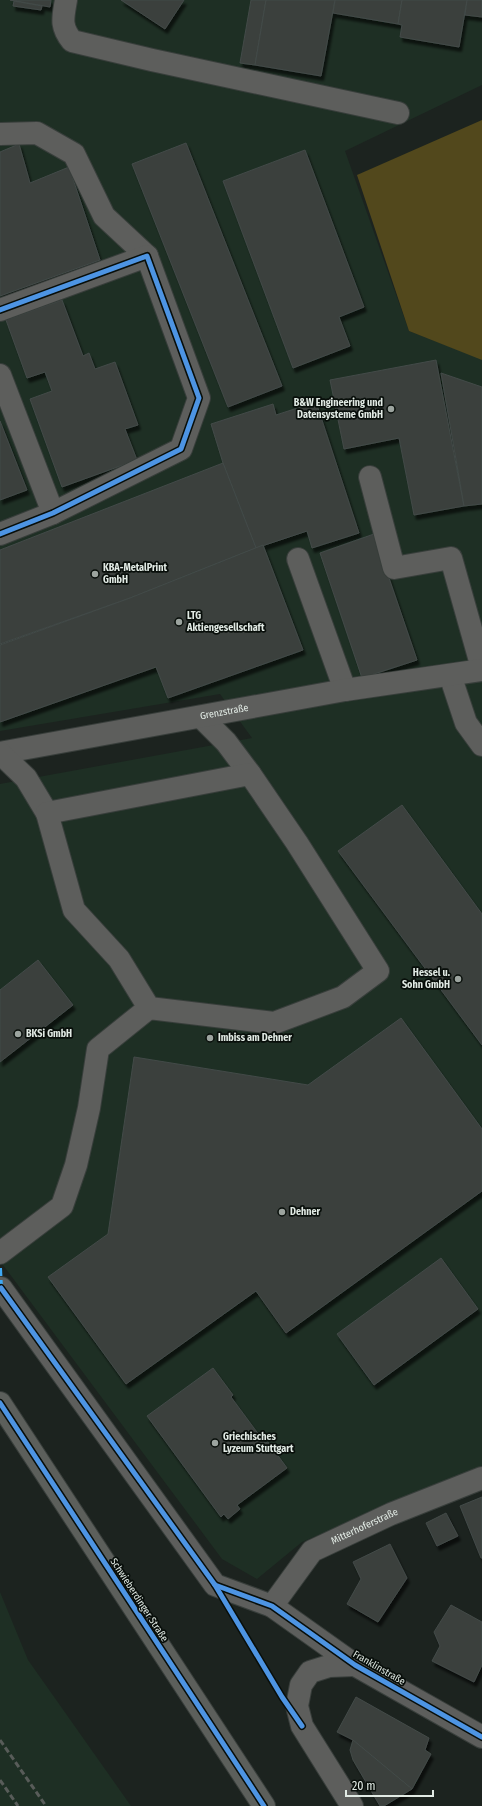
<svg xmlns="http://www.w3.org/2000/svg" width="482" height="1806" font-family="'Fira Sans Condensed',sans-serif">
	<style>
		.built { fill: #1e2f24 }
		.forest { fill: #52481c }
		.building { fill: #3a413e; stroke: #434a48; filter: url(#shadow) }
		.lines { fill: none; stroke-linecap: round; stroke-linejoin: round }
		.minor-casing { stroke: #383e3b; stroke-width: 24 }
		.major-casing { stroke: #383e3b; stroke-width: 24 }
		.minor { stroke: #5d5e5c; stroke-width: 22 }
		.major { stroke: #5c5f5b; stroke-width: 22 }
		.rail { stroke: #585c59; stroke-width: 3; stroke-dasharray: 6 3; stroke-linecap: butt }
		.quiet { stroke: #3fa9f5; stroke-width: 4; stroke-dasharray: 8 4; stroke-linecap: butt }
		.cycleway-casing { stroke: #080e0a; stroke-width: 8 }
		.cycleway { stroke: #4d94e3; stroke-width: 5 }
		.poi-dot { fill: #9ca49f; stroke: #080e0a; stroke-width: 1.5 }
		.labels { text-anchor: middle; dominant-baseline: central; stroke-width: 3.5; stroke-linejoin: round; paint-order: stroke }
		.poi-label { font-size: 10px; font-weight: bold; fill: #e1eae4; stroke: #080e0a; text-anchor: start }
		.street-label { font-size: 10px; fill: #e1eae4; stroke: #080e0a }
	</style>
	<defs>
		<filter id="shadow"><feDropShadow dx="2.5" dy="4.5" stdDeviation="1" flood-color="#0009"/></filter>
	</defs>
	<rect width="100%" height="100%" fill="#1c231f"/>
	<g class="built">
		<polygon points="0,0 482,0 482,85 345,151 409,331 482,359 482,1467 302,1542 257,1579 222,1559 0,1261 0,784 252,738 220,694 0,731"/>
		<polygon points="0,1592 28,1660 131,1806 0,1806"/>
	</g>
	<polygon class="forest" points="482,120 482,360 409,331 357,175"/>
	<g class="building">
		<polygon points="10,0 51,0 50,7"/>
		<polygon points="121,0 184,0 165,29"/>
		<polygon points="251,0 266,0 255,65 240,63"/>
		<polygon points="266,0 335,0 321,76 255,65"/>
		<polygon points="335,0 402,0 398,24 333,13"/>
		<polygon points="402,0 467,0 459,47 400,37 402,25 398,24"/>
		<polygon points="467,0 482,0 482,17 465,15"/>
		<polygon points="14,1 42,6 41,10 13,6"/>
		<polygon points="186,143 282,386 228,407 132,164"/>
		<polygon points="19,144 30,183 69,167 100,260 0,296 0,152"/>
		<polygon points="305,150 364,307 339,317 350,346 293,368 223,181"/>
		<polygon points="62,300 83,356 89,353 95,369 115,362 138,425 125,429 137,460 62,487 30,399 52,391 45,372 27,378 6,320"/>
		<polygon points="436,360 464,506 414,515 399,438 344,449 330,380"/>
		<polygon points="441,373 482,387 482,504 464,506"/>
		<polygon points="316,402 359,533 312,548 307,531 256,548 223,463 211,424 273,404 276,415"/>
		<polygon points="0,421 27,490 0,500"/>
		<polygon points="223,463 256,548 130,598 0,644 0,550"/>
		<polygon points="374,534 417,660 362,678 320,553"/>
		<polygon points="263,545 303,650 168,698 156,667 0,722 0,645 130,598"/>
		<polygon points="402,805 482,914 482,1045 338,851"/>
		<polygon points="38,960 73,1005 0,1062 0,990"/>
		<polygon points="401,1018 482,1129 482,1191 286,1333 256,1291 126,1384 48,1277 108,1234 134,1057 308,1085"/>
		<polygon points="441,1258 478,1309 374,1385 337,1334"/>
		<polygon points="213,1368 233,1395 231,1397 265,1443 268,1442 287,1468 237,1505 240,1509 228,1519 224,1514 221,1517 147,1416"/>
		<polygon points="482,1497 482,1558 481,1558 460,1506"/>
		<polygon points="446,1513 458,1536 437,1546 426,1523"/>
		<polygon points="390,1544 407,1578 378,1622 347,1604 361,1579 353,1562"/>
		<polygon points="451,1605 482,1622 482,1665 474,1682 432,1661 440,1646 434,1632"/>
		<polygon points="356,1697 429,1738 425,1750 431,1754 412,1789 353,1740 337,1732"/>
		<polygon points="353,1740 412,1789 384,1806 380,1806 353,1760 350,1750"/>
	</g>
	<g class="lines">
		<g class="minor-casing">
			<g id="minor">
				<path d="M66,0C63,18 60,26 72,41L152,60L398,113"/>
				<polyline points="0,134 37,133 74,154 104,216 147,256"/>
				<polyline points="0,310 147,256 199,398 181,449 53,513 0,534"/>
				<polyline points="0,375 53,513"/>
				<polyline points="370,477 394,568 451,558 482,668"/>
				<polyline points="298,559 345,690"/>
				<polyline points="450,675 466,723 482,745"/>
				<polyline points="201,717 226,742 250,774"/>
				<path id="s1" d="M0,753L345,690L482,670"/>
				<polyline points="0,753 26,778 47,813"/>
				<polyline points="0,1253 62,1206 76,1165 89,1108 98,1049 149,1008 274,1023 343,997 378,971 297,843 250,774 47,813 74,910 119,959 149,1008"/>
				<polyline points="1,1288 215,1585 272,1606 355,1665 482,1737"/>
				<path id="s2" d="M272,1606L312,1551L391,1514L482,1478"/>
				<polyline points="352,1806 302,1726 297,1706 301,1685 310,1672 329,1666 355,1665"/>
			</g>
		</g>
		<g class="major-casing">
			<polyline id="major" points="0,1403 264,1806"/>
		</g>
		<use href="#minor" class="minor"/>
		<use href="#major" class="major"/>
		<g class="rail">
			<polyline points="0,1740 46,1806"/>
			<polyline points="0,1780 18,1806"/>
		</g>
		<polyline class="quiet" points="0,1268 1,1288"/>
		<g class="cycleway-casing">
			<g id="cycleway">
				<polyline points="0,310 147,256 199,398 181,449 53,513 0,534"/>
				<polyline points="1,1288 215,1585 272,1606 355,1665 482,1737"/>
				<polyline points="0,1403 264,1806"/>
				<polyline points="215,1585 282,1697 302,1726"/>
			</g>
		</g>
		<use href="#cycleway" class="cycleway"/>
	</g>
	<g class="poi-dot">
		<circle cx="391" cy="409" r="4"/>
		<circle cx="95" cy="574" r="4"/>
		<circle cx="179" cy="622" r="4"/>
		<circle cx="458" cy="979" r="4"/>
		<circle cx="18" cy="1034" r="4"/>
		<circle cx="210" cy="1038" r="4"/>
		<circle cx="282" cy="1212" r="4"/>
		<circle cx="215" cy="1443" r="4"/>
	</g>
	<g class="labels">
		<g class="poi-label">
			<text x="383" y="403" text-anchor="end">B&amp;W Engineering und<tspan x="383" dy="12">Datensysteme GmbH</tspan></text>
			<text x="103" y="568">KBA-MetalPrint<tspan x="103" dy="12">GmbH</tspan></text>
			<text x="187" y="616">LTG<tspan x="187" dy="12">Aktiengesellschaft</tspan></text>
			<text x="450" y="973" text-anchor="end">Hessel u.<tspan x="450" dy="12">Sohn GmbH</tspan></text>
			<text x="26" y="1034">BKSi GmbH</text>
			<text x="218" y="1038">Imbiss am Dehner</text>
			<text x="290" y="1212">Dehner</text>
			<text x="223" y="1437">Griechisches<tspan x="223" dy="12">Lyzeum Stuttgart</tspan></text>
		</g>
		<g class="street-label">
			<text stroke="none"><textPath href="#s1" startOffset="228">Grenzstraße</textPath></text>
			<text stroke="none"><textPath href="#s2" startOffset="126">Mitterhoferstraße</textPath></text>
			<text transform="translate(139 1600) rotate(57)">Schwieberdinger Straße</text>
			<text transform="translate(379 1668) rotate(30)">Franklinstraße</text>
		</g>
	</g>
	<path d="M346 1790v6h87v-6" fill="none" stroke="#e1eae4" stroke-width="2"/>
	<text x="352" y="1790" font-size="12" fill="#e1eae4" stroke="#080e0a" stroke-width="3" paint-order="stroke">20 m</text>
</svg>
